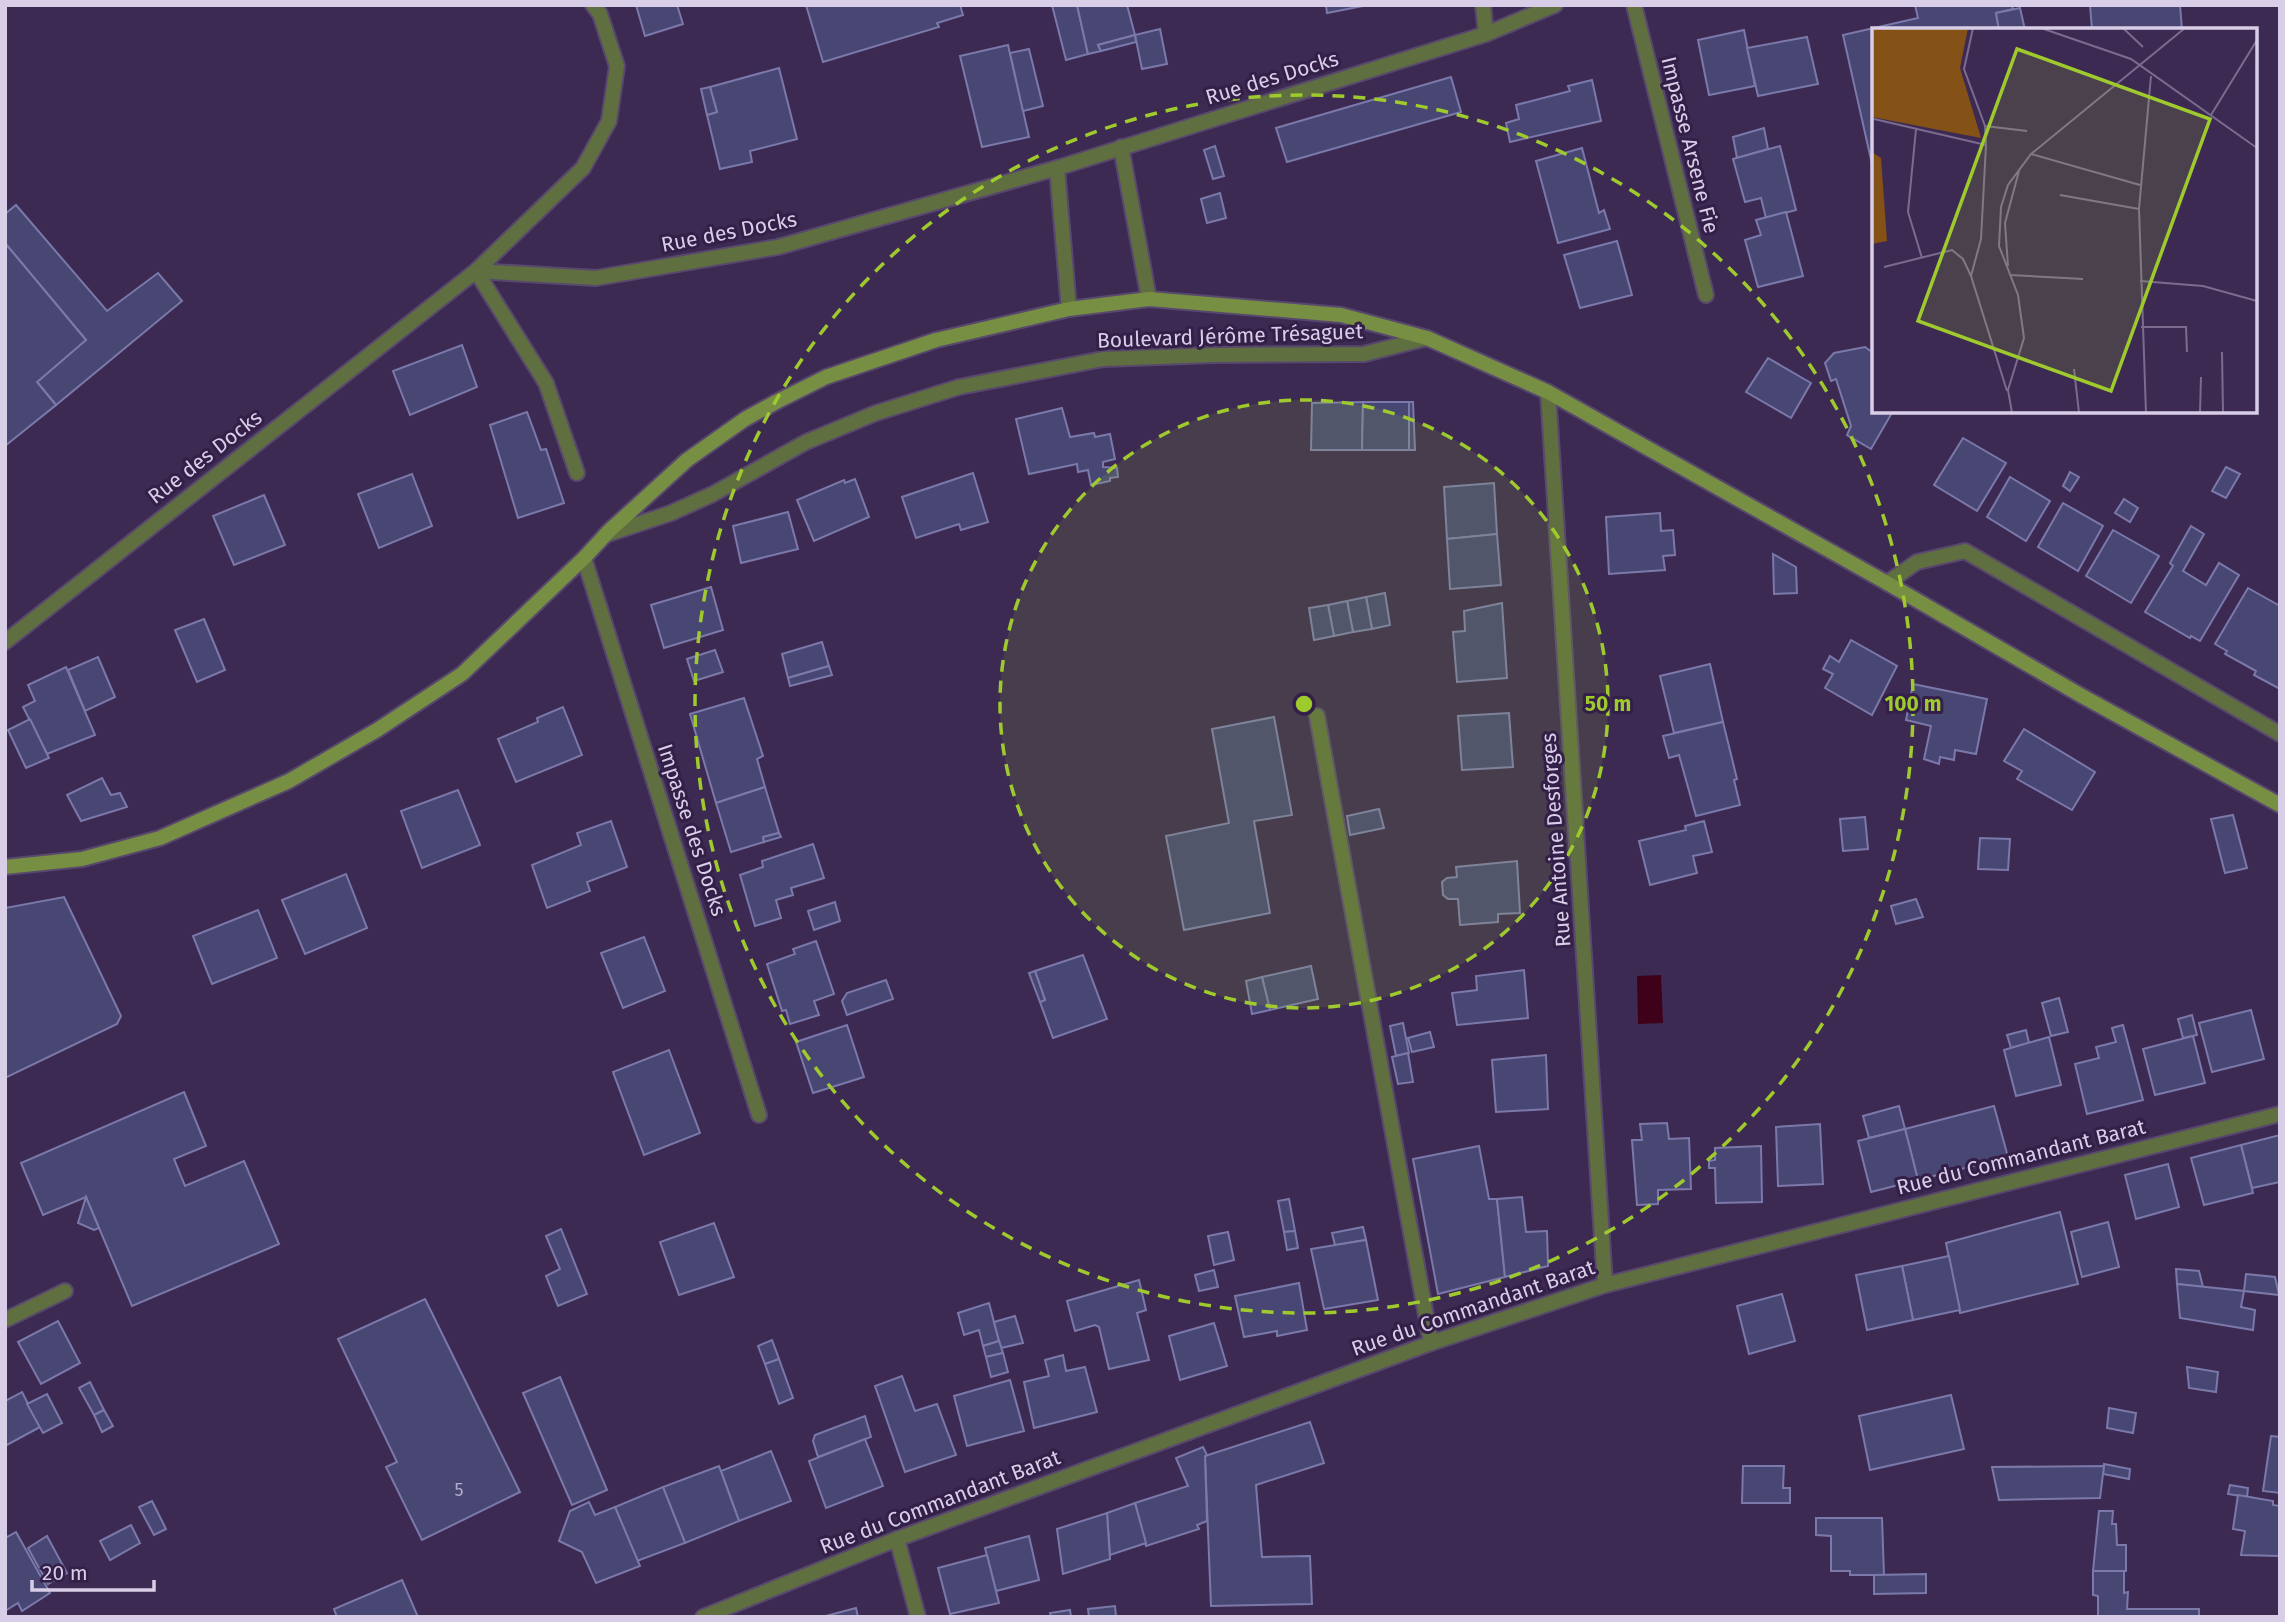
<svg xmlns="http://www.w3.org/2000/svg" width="2285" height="1622" font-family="'Fira Sans',sans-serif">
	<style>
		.water { fill: #3f011a }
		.building { fill: #484673; stroke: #7a79aa; stroke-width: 2 }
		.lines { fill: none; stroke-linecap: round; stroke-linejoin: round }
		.lane-casing { stroke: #59486e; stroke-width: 18 }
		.street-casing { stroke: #59486e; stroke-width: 18 }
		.secondary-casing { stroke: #59486e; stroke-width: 18 }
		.lane { stroke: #5f6f40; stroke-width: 14 }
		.street { stroke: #5f6f40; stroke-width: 14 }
		.secondary { stroke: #768f42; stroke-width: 14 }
		.ring { fill: none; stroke: #9fca2d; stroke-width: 3.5; stroke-dasharray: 12 9 }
		.labels { text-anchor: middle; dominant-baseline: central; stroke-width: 6; stroke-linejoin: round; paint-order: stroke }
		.number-label { font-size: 18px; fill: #b5accb }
		.street-label { font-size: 21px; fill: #d9cee8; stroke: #331f48 }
		.inset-road { fill: none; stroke: #7b6c8f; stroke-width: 2 }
		.view { fill: #9fca2d; fill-opacity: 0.15; stroke: #9fca2d; stroke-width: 3.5 }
		.inset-edge { fill: none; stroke: #d9cee8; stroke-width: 3.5 }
		.centre { fill: #9fca2d; stroke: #331f48; stroke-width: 3.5 }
		.ring-label { font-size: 21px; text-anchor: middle; font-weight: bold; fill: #9fca2d; stroke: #331f48; stroke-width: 6; stroke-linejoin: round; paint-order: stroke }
	</style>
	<rect width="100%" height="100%" fill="#3d2a53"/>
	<polygon class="water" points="1661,975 1663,1023 1638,1024 1637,976"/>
	<g class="building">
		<polygon points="636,5 677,5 683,24 645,36"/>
		<polygon points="806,5 960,5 963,15 937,23 939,27 823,62"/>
		<polygon points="1052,5 1077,5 1088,54 1066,60"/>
		<polygon points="1077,5 1127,5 1135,35 1098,45 1101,51 1088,54"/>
		<polygon points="1326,5 1368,5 1327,13"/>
		<polygon points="1915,5 2012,5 2013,9 1996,13 1999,30 1874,30 1874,173 1843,35 1918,18"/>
		<polygon points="2090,5 2180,5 2182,30 2092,30"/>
		<polygon points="2020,8 2025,30 1999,30 1996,13"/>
		<polygon points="1160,29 1167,64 1142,69 1135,35"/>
		<polygon points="1744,30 1755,86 1709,95 1698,40"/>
		<polygon points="1135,35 1136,42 1101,51 1098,45"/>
		<polygon points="1807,37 1818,84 1758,96 1747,48"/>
		<polygon points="1008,45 1029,137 982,147 960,56"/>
		<polygon points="1029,49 1043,106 1023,111 1010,53"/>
		<polygon points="779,68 797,139 750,151 752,162 720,169 707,115 717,112 710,87"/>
		<polygon points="1451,77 1461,112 1287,162 1276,128"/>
		<polygon points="1592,80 1601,121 1510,142 1506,123 1519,119 1516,105 1570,91 1568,86"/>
		<polygon points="710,87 717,112 707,115 701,89"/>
		<polygon points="1764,128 1768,149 1737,158 1733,137"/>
		<polygon points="1215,146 1224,176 1213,179 1204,150"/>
		<polygon points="1780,146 1796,210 1766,218 1761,198 1745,202 1733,159"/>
		<polygon points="1582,148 1599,213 1604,210 1610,229 1558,243 1536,161"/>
		<polygon points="1220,193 1226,218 1207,223 1201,199"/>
		<polygon points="16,205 107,311 158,273 182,301 56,405 37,382 86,340 5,243 5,214"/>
		<polygon points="1786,212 1803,276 1758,287 1745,240 1761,235 1756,220"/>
		<polygon points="1617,241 1632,295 1580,308 1564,255"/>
		<polygon points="5,243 86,340 37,382 56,405 5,446"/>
		<polygon points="462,345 477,387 410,415 393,371"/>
		<polygon points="1865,347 1872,352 1874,365 1874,411 1893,411 1871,449 1847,435 1851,426 1836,379 1831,381 1825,363 1834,353"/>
		<polygon points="1768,358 1811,383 1791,418 1746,392"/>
		<polygon points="1363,402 1362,450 1311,450 1312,403"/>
		<polygon points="1363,402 1409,402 1409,450 1362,450"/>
		<polygon points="1409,402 1413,402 1415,450 1409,450"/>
		<polygon points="1062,408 1070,437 1094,433 1095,437 1110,434 1115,459 1103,462 1103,467 1117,468 1118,477 1110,478 1110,481 1091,485 1088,470 1078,472 1077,464 1029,474 1016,419"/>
		<polygon points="527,412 541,450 546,449 564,503 518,518 490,425"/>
		<polygon points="1963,438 2006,463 1977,511 1934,485"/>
		<polygon points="2226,467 2240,474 2226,498 2212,491"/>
		<polygon points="2070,472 2079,477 2070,491 2063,486"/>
		<polygon points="973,473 988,522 961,530 959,524 916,538 902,497"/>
		<polygon points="412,474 432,526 379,548 358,494"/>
		<polygon points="2010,477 2050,501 2026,541 1987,517"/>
		<polygon points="855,479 869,517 814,541 797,500 844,480 845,483"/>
		<polygon points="1494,483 1497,534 1447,539 1444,487"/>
		<polygon points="264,495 285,545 234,565 213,516"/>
		<polygon points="2124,499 2138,508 2130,522 2115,513"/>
		<polygon points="2063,503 2103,526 2078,571 2038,547"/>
		<polygon points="788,512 798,549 741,563 733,526"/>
		<polygon points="1660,513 1661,531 1673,530 1675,555 1663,556 1665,570 1609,574 1606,517"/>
		<polygon points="2191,526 2204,534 2183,571 2206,585 2219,563 2239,575 2200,641 2191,636 2190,638 2145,612 2173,566 2170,563"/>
		<polygon points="2113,530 2159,556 2131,603 2086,576"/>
		<polygon points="1497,534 1501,585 1450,589 1447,539"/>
		<polygon points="1773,554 1796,567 1797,593 1774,594"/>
		<polygon points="711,587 723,630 664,648 651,605"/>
		<polygon points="2248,588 2280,606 2280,689 2254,675 2256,671 2225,654 2227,651 2215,644"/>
		<polygon points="1385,593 1390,625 1372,629 1366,597"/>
		<polygon points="1366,597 1372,629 1353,632 1347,601"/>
		<polygon points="1347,601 1353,632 1334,636 1328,605"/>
		<polygon points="1502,603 1507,678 1457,682 1453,632 1465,631 1464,611"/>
		<polygon points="1328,605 1334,636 1314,640 1309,608"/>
		<polygon points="204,619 225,670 197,682 175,630"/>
		<polygon points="1851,640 1897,666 1872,715 1825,688 1833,674 1823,669 1830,656 1839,662"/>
		<polygon points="822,642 829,666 788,678 782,654"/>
		<polygon points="715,650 723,672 694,681 687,659"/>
		<polygon points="98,657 115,697 85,711 68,670"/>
		<polygon points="1710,664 1723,722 1674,733 1660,676"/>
		<polygon points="829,666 832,675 790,686 788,678"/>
		<polygon points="66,667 95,735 47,754 23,707 35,701 28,685"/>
		<polygon points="1913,684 1987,699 1976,754 1955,750 1954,760 1940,757 1939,764 1924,759 1931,726 1906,720"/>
		<polygon points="744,698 763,756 757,759 765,787 716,803 690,714"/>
		<polygon points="563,707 582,755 516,782 498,739 538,722 537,718"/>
		<polygon points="1509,713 1513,767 1462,770 1458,716"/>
		<polygon points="1274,717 1292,815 1254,821 1270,913 1184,930 1166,836 1229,823 1212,729"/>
		<polygon points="30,719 49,758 26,768 8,730"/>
		<polygon points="1723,722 1737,779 1734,780 1740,805 1696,816 1679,755 1669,758 1663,736"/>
		<polygon points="2024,729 2095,772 2072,810 2017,779 2022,771 2004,761"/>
		<polygon points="102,778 111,795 120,793 127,807 81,821 67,795"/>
		<polygon points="765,787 779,833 763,837 764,842 731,852 716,803"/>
		<polygon points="458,790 480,845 422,868 401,811"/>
		<polygon points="1379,809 1384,828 1350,835 1347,816"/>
		<polygon points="2233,815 2247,868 2225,873 2211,819"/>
		<polygon points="1865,817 1868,849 1843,851 1840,819"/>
		<polygon points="611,821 627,867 587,882 590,891 547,908 532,865 581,845 577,833"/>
		<polygon points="1704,821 1712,852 1693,856 1697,873 1650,885 1639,841 1686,830 1685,826"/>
		<polygon points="779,833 781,837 764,842 763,837"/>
		<polygon points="1980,838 2010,839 2008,870 1978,869"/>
		<polygon points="813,844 824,878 791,888 793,895 776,900 781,918 755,926 740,875 763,867 762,861"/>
		<polygon points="1517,861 1520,913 1498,914 1498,922 1460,925 1458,899 1448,899 1443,895 1442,882 1447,878 1457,877 1456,867"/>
		<polygon points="346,874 367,928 305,954 282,900"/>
		<polygon points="64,897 121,1016 117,1024 5,1078 5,908"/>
		<polygon points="1916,899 1923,917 1896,924 1891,906"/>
		<polygon points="835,902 840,921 814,930 808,911"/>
		<polygon points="258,910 277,958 212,984 193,936"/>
		<polygon points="644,937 665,991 623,1008 601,953"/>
		<polygon points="816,941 834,994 814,1001 819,1015 790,1024 786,1010 782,1011 767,964 795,954 793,949"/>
		<polygon points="1083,955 1107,1019 1053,1038 1040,1002 1045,1000 1035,971"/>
		<polygon points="1311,966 1318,999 1270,1010 1262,977"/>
		<polygon points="1524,970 1528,1018 1457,1025 1452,993 1477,990 1476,976"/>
		<polygon points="1035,971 1045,1000 1040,1002 1029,973"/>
		<polygon points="1262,977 1270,1010 1252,1014 1246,981"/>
		<polygon points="886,980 893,999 847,1015 842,1001 847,993"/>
		<polygon points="2059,998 2068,1032 2051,1036 2042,1003"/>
		<polygon points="2251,1010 2264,1059 2212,1072 2199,1023"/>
		<polygon points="2192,1015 2197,1035 2183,1038 2178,1019"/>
		<polygon points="1403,1023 1409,1053 1396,1056 1390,1026"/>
		<polygon points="847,1025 864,1077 813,1093 796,1042"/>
		<polygon points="2123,1025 2143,1100 2087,1114 2075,1064 2099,1058 2096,1047 2116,1042 2112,1028"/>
		<polygon points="2026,1030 2029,1043 2011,1048 2007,1035"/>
		<polygon points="1430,1032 1434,1047 1412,1052 1408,1038"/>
		<polygon points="2193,1036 2205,1083 2155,1095 2143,1049"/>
		<polygon points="2049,1037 2061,1085 2016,1096 2004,1050"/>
		<polygon points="669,1050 700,1133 644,1155 613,1072"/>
		<polygon points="1408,1053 1413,1082 1398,1084 1392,1057"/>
		<polygon points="1546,1055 1548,1109 1496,1112 1492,1060"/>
		<polygon points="184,1092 206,1146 174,1159 185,1186 244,1161 279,1244 132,1306 86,1197 43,1215 21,1163"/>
		<polygon points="1899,1106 1905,1129 1869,1138 1863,1116"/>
		<polygon points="1994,1106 2008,1157 1918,1180 1905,1129"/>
		<polygon points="1667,1123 1669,1139 1689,1138 1691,1189 1658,1190 1658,1204 1637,1205 1632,1140 1642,1140 1640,1124"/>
		<polygon points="1820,1124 1823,1184 1778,1186 1776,1127"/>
		<polygon points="1905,1129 1918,1180 1871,1192 1858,1141"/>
		<polygon points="2280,1135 2280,1182 2252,1188 2241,1145"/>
		<polygon points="2241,1145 2253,1193 2204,1205 2191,1158"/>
		<polygon points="1479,1146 1489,1199 1497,1199 1505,1277 1438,1294 1413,1159"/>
		<polygon points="1761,1146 1762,1202 1716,1203 1715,1168 1709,1168 1709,1161 1715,1160 1715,1148"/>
		<polygon points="2168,1164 2179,1207 2136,1219 2125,1175"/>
		<polygon points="86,1197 99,1228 94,1230 78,1223"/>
		<polygon points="1522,1197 1526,1232 1547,1231 1548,1266 1505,1277 1497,1199"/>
		<polygon points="1289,1199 1295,1231 1284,1232 1278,1201"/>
		<polygon points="2060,1212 2078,1284 1960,1313 1946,1243"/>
		<polygon points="2108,1222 2119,1267 2082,1277 2071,1232"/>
		<polygon points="714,1223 734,1277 679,1295 660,1242"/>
		<polygon points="1363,1227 1366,1240 1335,1245 1332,1233"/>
		<polygon points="561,1229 587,1294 558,1306 546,1276 560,1269 546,1236"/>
		<polygon points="1295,1231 1298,1248 1287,1250 1284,1232"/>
		<polygon points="1228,1232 1234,1260 1214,1265 1208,1236"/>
		<polygon points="1366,1240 1378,1300 1324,1309 1311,1249"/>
		<polygon points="1949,1256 1960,1310 1913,1320 1902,1266"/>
		<polygon points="1902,1266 1913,1320 1867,1330 1856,1275"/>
		<polygon points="2176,1269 2199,1271 2203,1287 2177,1284"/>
		<polygon points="1214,1270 1218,1287 1199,1291 1195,1275"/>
		<polygon points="2246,1274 2275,1277 2279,1295 2244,1291"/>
		<polygon points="1139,1280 1146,1310 1137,1313 1149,1360 1109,1369 1099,1327 1095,1325 1075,1331 1067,1301"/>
		<polygon points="1299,1283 1307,1330 1277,1336 1277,1331 1244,1337 1235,1296"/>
		<polygon points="2177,1284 2244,1291 2241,1307 2255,1310 2253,1330 2180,1318"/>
		<polygon points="1782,1294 1795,1341 1749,1354 1737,1306"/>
		<polygon points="425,1299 520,1492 422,1540 386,1467 397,1462 338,1339"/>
		<polygon points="989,1303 999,1341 983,1346 979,1330 964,1335 958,1313"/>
		<polygon points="1015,1316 1023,1343 1001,1348 994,1322"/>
		<polygon points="58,1321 80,1363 41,1384 18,1342"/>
		<polygon points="1214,1323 1227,1366 1180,1380 1169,1336"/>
		<polygon points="772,1340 779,1359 765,1364 758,1346"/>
		<polygon points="999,1341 1003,1353 986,1357 983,1346"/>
		<polygon points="1003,1353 1008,1372 991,1377 986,1357"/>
		<polygon points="1063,1355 1066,1371 1085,1367 1097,1412 1034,1428 1024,1382 1049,1376 1045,1360"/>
		<polygon points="779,1359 793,1398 779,1404 765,1364"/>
		<polygon points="2187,1367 2218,1372 2216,1392 2189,1388"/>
		<polygon points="902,1376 915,1411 937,1404 956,1455 905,1472 875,1386"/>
		<polygon points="560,1377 607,1490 572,1505 523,1393"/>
		<polygon points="1010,1380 1024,1431 967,1446 954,1396"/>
		<polygon points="90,1382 104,1410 94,1415 79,1388"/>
		<polygon points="22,1392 40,1427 5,1446 5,1401"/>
		<polygon points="47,1394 62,1423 43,1433 27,1404"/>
		<polygon points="1951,1395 1964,1449 1870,1470 1859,1416"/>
		<polygon points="2109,1408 2136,1413 2133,1433 2107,1428"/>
		<polygon points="104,1410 113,1426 102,1432 94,1415"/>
		<polygon points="865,1416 871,1437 818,1457 813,1441 815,1435"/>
		<polygon points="1310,1422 1324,1463 1256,1485 1262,1557 1310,1556 1312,1604 1211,1606 1205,1456"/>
		<polygon points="2271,1436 2280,1437 2280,1493 2263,1491"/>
		<polygon points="865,1439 883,1486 826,1508 809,1461"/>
		<polygon points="1203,1447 1207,1455 1205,1456 1207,1521 1197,1525 1199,1529 1146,1546 1135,1503 1188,1486 1176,1458"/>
		<polygon points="771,1451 791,1501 739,1521 721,1471"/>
		<polygon points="2104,1464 2130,1469 2129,1479 2103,1474"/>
		<polygon points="719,1466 739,1521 685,1543 663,1487"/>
		<polygon points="1743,1466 1784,1466 1783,1488 1790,1488 1790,1503 1742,1503"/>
		<polygon points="2104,1466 2100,1498 1999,1500 1992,1467"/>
		<polygon points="2230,1485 2248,1488 2247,1497 2228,1494"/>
		<polygon points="663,1487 685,1543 637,1561 615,1507"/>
		<polygon points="2238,1495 2273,1501 2273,1505 2280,1506 2280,1556 2241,1555 2245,1531 2233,1529"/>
		<polygon points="152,1501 166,1529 154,1535 139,1507"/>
		<polygon points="589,1502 595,1515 615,1507 640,1566 596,1583 582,1552 559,1541 570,1511"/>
		<polygon points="1135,1503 1146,1543 1110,1555 1107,1513"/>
		<polygon points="2099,1511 2113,1511 2112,1524 2116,1524 2117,1545 2126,1545 2126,1571 2093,1571"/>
		<polygon points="1107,1513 1110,1559 1063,1574 1057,1529"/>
		<polygon points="1816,1518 1882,1518 1884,1575 1850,1575 1850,1571 1831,1571 1831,1536 1816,1535"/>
		<polygon points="131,1525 140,1543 110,1560 100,1541"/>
		<polygon points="16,1532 50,1593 22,1611 18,1603 5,1611 5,1538"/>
		<polygon points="47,1536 67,1573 48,1584 28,1548"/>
		<polygon points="1029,1536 1039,1580 996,1591 985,1548"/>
		<polygon points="987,1555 999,1603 950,1614 938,1568"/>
		<polygon points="2093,1571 2124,1571 2124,1593 2128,1592 2127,1609 2199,1609 2199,1617 2098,1617 2098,1596 2093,1595"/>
		<polygon points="1926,1574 1926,1593 1874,1594 1874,1575"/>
		<polygon points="402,1580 418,1617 337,1617 334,1609"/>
		<polygon points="1115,1606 1116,1617 1089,1617 1088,1609"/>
		<polygon points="856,1608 858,1617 822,1617"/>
		<polygon points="1070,1610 1071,1617 1051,1617 1050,1613"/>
	</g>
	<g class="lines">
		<g class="lane-casing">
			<g id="lane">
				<polyline points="476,271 546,383 577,473"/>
				<polyline points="1887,583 1917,562 1965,551 2280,734"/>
			</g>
		</g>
		<g class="street-casing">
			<g id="street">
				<polyline points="1483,5 1486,34"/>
				<polyline points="1634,5 1706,295"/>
				<polyline points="1121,147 1149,299"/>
				<polyline points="1057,168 1069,309"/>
				<polyline points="476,271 583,168 609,121 617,66 600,14 593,5"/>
				<polyline points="1548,392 1605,1285"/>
				<polyline points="605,535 671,513 713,494 806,442 876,413 959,387 1103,359 1213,355 1364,354 1427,338"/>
				<polyline points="584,558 759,1115"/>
				<polyline points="5,642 476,271 596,278 778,247 1057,168 1486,34 1555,5"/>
				<polyline points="1317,716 1431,1343"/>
				<polyline points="5,1320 65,1291"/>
				<polyline points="897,1539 918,1617"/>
				<polyline points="703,1617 897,1539 1431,1343 1605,1285 2280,1114"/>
			</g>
		</g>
		<g class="secondary-casing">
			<polyline id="secondary" points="5,867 82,859 160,838 289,781 377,730 462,674 584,558 609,531 687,460 745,419 776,402 826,377 936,340 1069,309 1149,299 1341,315 1427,338 1548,392 1887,583 2082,696 2280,805"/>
		</g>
		<use href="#lane" class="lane"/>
		<use href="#street" class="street"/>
		<use href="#secondary" class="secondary"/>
	</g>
	<circle cx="1304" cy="704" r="304" fill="#9fca2d" fill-opacity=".12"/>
	<g class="ring">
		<circle cx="1304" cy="704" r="304"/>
		<circle cx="1304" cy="704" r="609"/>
	</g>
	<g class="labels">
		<g class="number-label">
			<text x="459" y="1490">5</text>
		</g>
		<g class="street-label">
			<text transform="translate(1272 78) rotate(-17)">Rue des Docks</text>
			<text transform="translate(1690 145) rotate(76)">Impasse Arsene Fie</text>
			<text transform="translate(729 232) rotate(-11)">Rue des Docks</text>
			<text transform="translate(1230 336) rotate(-2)">Boulevard Jérôme Trésaguet</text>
			<text transform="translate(205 457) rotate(-38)">Rue des Docks</text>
			<text transform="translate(692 830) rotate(72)">Impasse des Docks</text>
			<text transform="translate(1556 840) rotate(-94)">Rue Antoine Desforges</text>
			<text transform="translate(2021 1157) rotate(-14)">Rue du Commandant Barat</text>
			<text transform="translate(1473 1308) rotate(-19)">Rue du Commandant Barat</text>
			<text transform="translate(940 1502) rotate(-21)">Rue du Commandant Barat</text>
		</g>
	</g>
	<g transform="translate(1872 28)">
		<rect width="385" height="385" fill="#3d2a53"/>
		<path d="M0,0H96L88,40L109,110L0,89ZM0,124L9,130L15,213L0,216Z" fill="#845117"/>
		<path class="inset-road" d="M101,0L92,41L113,98L114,117L109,211L99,248L135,363M169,0L259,31L385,120M251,0L271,19M339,87L385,12M2,91L114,117M113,98L155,103M44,101L36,184L50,230M159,126L268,157M188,167L267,181M136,238L133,195L147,143M12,239L80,222L91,231L99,248M138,247L211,251M268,253L331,258L385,273M269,299H314L315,324M350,324L351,385M202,341L207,385M328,384L329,349M140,385L136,362L152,310L146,267L127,218L129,179L136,157L159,126L313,0M274,385L267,181L279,48M296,385H330"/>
		<path class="view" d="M145,21L338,91L239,363L46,293Z"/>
		<rect width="385" height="385" class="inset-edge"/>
	</g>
	<circle cx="1304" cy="704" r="10" class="centre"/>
	<g class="ring-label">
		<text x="1608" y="711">50 m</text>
		<text x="1913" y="711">100 m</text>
	</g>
	<rect width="2285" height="1622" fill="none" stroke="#d9cee8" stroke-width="14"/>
	<path d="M32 1580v10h122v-10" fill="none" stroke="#d9cee8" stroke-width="3.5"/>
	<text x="42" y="1580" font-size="21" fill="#d9cee8" stroke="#331f48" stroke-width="5" paint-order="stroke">20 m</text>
</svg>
